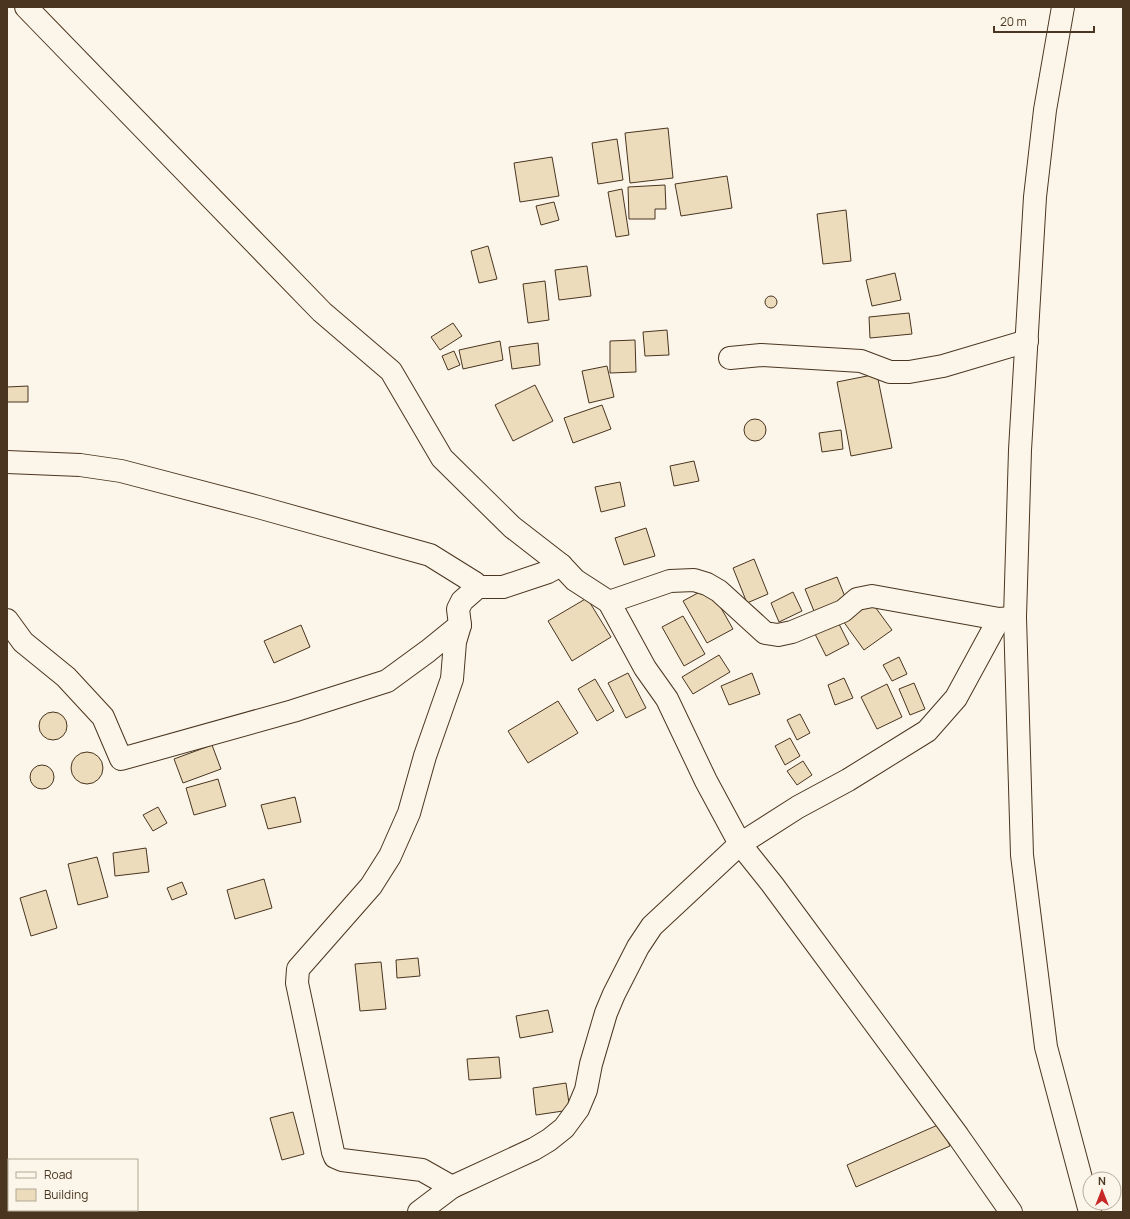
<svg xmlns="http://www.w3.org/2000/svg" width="1130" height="1219" font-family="Manrope,sans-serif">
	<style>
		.building { fill: #ecdcbc; stroke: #4a3520 }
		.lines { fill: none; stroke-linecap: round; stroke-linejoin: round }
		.minor-casing { stroke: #4a3520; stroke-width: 24 }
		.minor { stroke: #fbf6e9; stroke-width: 22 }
	</style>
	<rect width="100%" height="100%" fill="#fbf6e9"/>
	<g class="building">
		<polygon points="668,128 673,178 630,183 625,133"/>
		<polygon points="617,139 623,180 598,184 592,143"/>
		<polygon points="552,157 559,196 520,202 514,163"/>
		<polygon points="727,176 732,208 681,216 675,184"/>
		<polygon points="665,185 666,209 655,209 655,219 629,219 628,187"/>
		<polygon points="622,189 629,235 616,237 608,192"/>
		<polygon points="554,202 559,220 541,225 536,206"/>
		<polygon points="846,210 851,261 823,264 817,214"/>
		<polygon points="488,246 497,279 479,283 471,251"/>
		<polygon points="587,266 591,296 559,300 555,270"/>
		<polygon points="895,273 901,300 872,306 866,280"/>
		<polygon points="545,281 549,320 528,323 523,284"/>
		<circle cx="771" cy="302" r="6"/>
		<polygon points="909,313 912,334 870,338 869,317"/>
		<polygon points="453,323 462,336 440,350 431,337"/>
		<polygon points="667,330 669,355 645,356 643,332"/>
		<polygon points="635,340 636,372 610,373 610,341"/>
		<polygon points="500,341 503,360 463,369 459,350"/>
		<polygon points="538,343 540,365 512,369 509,347"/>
		<polygon points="454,351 460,365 448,370 442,356"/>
		<polygon points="607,366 614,397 589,403 582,371"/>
		<polygon points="877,374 892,448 851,456 837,382"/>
		<polygon points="535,385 553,421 513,441 495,405"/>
		<polygon points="28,386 28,402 7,402 7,387"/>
		<polygon points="602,405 611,429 573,443 564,418"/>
		<circle cx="755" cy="430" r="11"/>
		<polygon points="841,430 843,449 822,452 819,433"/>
		<polygon points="694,461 699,481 674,486 670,466"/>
		<polygon points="620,482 625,506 601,512 595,487"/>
		<polygon points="646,528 655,556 624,565 615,538"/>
		<polygon points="754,559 768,594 747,603 733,568"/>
		<polygon points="837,577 848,604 816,616 805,589"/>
		<polygon points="709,587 733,629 707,643 683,601"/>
		<polygon points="793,592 802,611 779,622 771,603"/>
		<polygon points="587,598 611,637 572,661 548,621"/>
		<polygon points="870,600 892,630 864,650 843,621"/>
		<polygon points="683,616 705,654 684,666 662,627"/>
		<polygon points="837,620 849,644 826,656 814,632"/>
		<polygon points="301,625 310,647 274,663 264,641"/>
		<polygon points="719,655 730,672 693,694 682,677"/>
		<polygon points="899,657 907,674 892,681 883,665"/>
		<polygon points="628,673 646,708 626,718 608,683"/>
		<polygon points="752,673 760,694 729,705 721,686"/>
		<polygon points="844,678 853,698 835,705 828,685"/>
		<polygon points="595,679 614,711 597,721 578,689"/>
		<polygon points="914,683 925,709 910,715 899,689"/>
		<polygon points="887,684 902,717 877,729 861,697"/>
		<polygon points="558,701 578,733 528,763 508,731"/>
		<circle cx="53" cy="726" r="14"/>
		<polygon points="800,714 810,733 797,740 787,720"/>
		<polygon points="790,738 800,756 785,765 775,746"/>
		<polygon points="212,745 221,769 183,783 174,759"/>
		<circle cx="87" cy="768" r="16"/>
		<polygon points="803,761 812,775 797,785 787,771"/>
		<circle cx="42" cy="777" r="12"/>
		<polygon points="218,779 226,806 194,815 186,788"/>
		<polygon points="295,797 301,822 268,829 261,805"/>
		<polygon points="158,807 167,823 153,831 143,815"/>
		<polygon points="146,848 149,872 115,876 113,853"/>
		<polygon points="97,857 108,897 78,905 68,864"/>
		<polygon points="264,879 272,908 235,919 227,890"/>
		<polygon points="182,882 187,894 172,900 167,888"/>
		<polygon points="46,890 57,928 31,936 20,898"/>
		<polygon points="418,958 420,976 397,978 396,960"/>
		<polygon points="381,962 386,1009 360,1011 355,964"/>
		<polygon points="548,1010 553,1032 520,1038 516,1016"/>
		<polygon points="499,1057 501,1078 469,1080 467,1059"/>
		<polygon points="566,1083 570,1110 536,1115 533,1088"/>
		<polygon points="293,1112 304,1154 282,1160 270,1118"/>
		<polygon points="940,1124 950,1146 856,1187 847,1165"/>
	</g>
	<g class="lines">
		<g class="minor-casing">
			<g id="minor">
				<polyline points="26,7 322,312 391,371 442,458 512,527 561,565 575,580 609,602 645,668 667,699 706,781 740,844 772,884 958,1136 1011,1212"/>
				<polyline points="1063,7 1045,110 1035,197 1020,450 1015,617 1022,855 1046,1047 1090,1212"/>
				<polyline points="730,358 761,355 861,361 890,372 909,372 943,366 1027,341"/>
				<polyline points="7,462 80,465 121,471 258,507 430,555 475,583 478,587 503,587 548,572 561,565"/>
				<polyline points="609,602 670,581 694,580 707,584 719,591 765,633 778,635 792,632 843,611 857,599 872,596 999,619 1012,618"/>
				<polyline points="7,620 23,642 66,677 103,717 121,759 293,711 387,681 428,651 460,625"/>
				<polyline points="452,1187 422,1170 342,1160 335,1157 333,1152 297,983 298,969 371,886 390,856 409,813 425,756 452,679 455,642 460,625 458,609 462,601 478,587"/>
				<polyline points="419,1212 452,1187 534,1149 549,1140 564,1128 578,1109 586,1090 591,1064 606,1013 614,994 638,947 652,926 740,844 798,807 848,780 927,731 956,698 999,619"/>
			</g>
		</g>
		<use href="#minor" class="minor"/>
	</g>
	<rect width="1130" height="1219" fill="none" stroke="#4a3520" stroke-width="16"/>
	<rect x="8" y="1159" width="130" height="52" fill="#fbf6e9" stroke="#b4a999"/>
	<rect x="16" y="1172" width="20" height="6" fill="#fbf6e9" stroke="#b4a999"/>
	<text x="44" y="1179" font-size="12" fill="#4a3520">Road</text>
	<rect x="16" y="1189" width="20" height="12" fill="#ecdcbc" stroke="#b4a999"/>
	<text x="44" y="1199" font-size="12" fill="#4a3520">Building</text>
	<g transform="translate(1102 1191)"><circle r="19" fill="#fbf6e9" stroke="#b4a999"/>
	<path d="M0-3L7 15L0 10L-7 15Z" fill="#c62828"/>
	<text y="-6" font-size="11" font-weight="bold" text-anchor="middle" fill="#4a3520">N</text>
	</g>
	<path d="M994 26v6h100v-6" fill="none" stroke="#4a3520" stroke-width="2"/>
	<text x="1000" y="26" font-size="12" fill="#4a3520" stroke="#fbf6e9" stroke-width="3" paint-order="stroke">20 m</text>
</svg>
